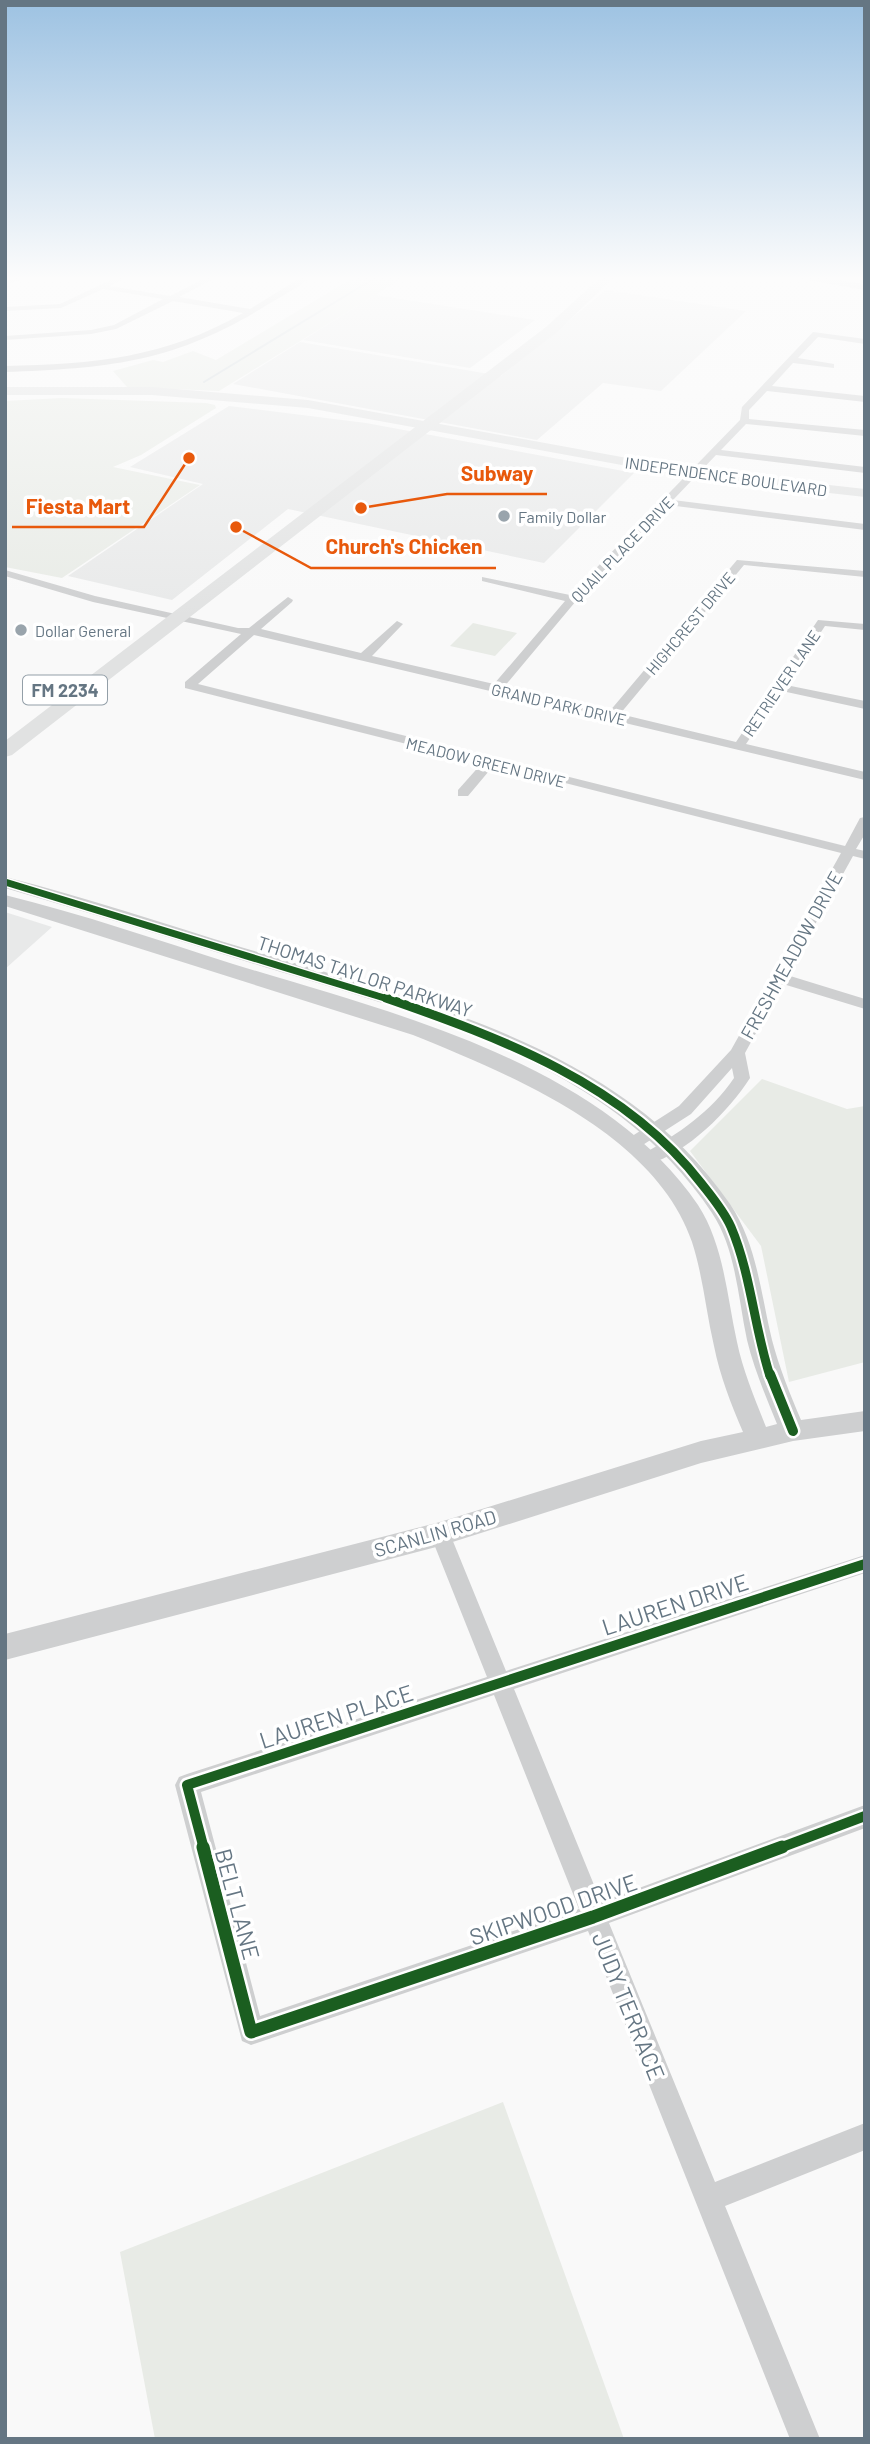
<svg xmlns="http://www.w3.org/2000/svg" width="870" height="2444" font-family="Barlow,sans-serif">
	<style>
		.built { fill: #e8e9e9 }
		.green { fill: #e8ebe6 }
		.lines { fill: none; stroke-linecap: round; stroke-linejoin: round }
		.stream { stroke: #ced6d9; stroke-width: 2 }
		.minor { fill: #cecfd0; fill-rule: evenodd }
		.tertiary { fill: #cecfd0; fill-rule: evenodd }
		.secondary { fill: #e1e2e2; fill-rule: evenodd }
		.primary { fill: #e1e2e2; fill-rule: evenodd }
		.cycleway-far3-casing { stroke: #fff; stroke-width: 10 }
		.cycleway-far2-casing { stroke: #fff; stroke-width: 13 }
		.cycleway-far1-casing { stroke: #fff; stroke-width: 15 }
		.cycleway-casing { stroke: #fff; stroke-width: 18 }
		.cycleway-far3 { stroke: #1b5e20; stroke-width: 7 }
		.cycleway-far2 { stroke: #1b5e20; stroke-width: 9 }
		.cycleway-far1 { stroke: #1b5e20; stroke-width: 10 }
		.cycleway { stroke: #1b5e20; stroke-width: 13 }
		.poi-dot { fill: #99a4ac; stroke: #fff; stroke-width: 2.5 }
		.labels { text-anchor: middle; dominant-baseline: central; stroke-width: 7; stroke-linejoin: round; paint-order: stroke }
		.far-street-label { font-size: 16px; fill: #657683; stroke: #fff }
		.far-poi-label { font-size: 16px; fill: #657683; stroke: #fff; text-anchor: start }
		.shield { fill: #fff; stroke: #939fa8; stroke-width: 2 }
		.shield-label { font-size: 18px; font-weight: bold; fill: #657683 }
		.street-label { font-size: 19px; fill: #657683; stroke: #fff }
		.near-street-label { font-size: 23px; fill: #657683; stroke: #fff }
		.leader { fill: none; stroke: #e8590c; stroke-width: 2.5 }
		.callout-dot { fill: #e8590c; stroke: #fff; stroke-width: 2.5 }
		.callout-label { font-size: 21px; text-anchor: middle; font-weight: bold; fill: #e8590c; stroke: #fff; stroke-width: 7; stroke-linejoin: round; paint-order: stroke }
	</style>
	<rect width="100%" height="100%" fill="#f9f9f9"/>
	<g class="built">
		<polygon points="606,290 746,311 661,391 603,383 537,440 233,384 300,342 501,376"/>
		<polygon points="375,295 535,320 470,368 303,340"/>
		<polygon points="229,406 366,423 634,473 544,563 288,509 172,600 68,576 203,484 130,467"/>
		<polygon points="5,912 52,927 5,969"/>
	</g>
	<g class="green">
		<polygon points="356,276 406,276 219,391 127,387 113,371 153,360 163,362 193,351 216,360"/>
		<polygon points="62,398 206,403 215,405 216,408 141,455 113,467 200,485 62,578 5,567 5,401"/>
		<polygon points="473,623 517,633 495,656 450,646"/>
		<polygon points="762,1079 847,1109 865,1106 865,1362 789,1382 761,1246 690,1151"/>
		<polygon points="503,2102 624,2439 155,2439 120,2252"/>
	</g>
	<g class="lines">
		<polyline class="stream" points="204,382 378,276"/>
		<g class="minor">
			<polygon points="18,276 28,276 10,284 10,280"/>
			<path d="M119,276H129L110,286L170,296L209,276H219L179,297L250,309L303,276H313C299,287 282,296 267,305C175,362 111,368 5,372V366C94,364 165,358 243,313L173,301L116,329L91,334L5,340V336L91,330L114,325L163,299L103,289L61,308L5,311V307L60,304Z"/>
			<path d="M813,332L865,339V344L818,337L798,358L834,364V368L793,363L772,386L865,396V402L767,391L749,410V419L865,430V436L746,424L721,450L865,467V473L716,455L673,500L865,524V530L668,505L576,601L504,687L609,712L737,560L865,571V577L744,565L620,714L736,742L818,620L865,624V630L825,626L786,685L865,701V709L782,691L746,744L865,772V780L254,635L198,684L845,846L860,818L865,817V834L856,849L865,851V859L853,856L787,975L865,999V1009L783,984L745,1053L750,1078C729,1111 687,1153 649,1164L641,1158L643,1154C678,1134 711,1112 734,1078L732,1068L691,1114L638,1148H626L624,1144L626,1140L679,1106L731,1050L841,853L494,765L468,796H458V790L482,763L185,688V682L241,634L93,602L5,576V570L95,596L238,628H249L288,597L293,600L292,602L261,629L361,653L397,621L403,624L401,626L372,656L494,684L565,601L482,581V577L570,595L740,420L742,407Z"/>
			<path d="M440,1525L447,1528L450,1534L506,1671L865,1555V1573L514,1689L601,1902L865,1805V1828L609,1923L715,2182L865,2123V2150L725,2206L820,2439H790L588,1931L251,2045L242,2041L175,1785L179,1777L187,1774L487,1677L430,1534L433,1528ZM494,1695L579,1909L260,2016L201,1792Z"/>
		</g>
		<g class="tertiary">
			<polygon points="784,276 811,276 865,284 865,290"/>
			<path d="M5,877C86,897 164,924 244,948C415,1000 623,1046 730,1204C757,1244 761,1295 772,1340C779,1367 790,1394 801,1420L865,1411V1431L793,1441L701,1463L440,1546L5,1660V1634L440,1522L701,1441L743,1432C731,1404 720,1376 714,1346C706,1312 703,1276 692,1242C655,1133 511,1075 413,1035L5,906V895C82,914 158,940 233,964C390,1012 601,1062 698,1205C724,1245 727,1297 737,1342C743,1371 755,1399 766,1427L777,1424C766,1397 754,1369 747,1340C738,1298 736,1249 712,1213C613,1063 420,1014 258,965C174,939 90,913 5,888Z"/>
		</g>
		<polygon class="secondary" points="5,387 152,387 308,400 693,470 865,489 865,497 693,478 308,408 152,395 5,395"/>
		<polygon class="primary" points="602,276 615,276 556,333 12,755 5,757 5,741 546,327"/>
		<g class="cycleway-far3-casing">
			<polyline id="cycleway-far3" points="5,882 391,1000"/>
		</g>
		<g class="cycleway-far2-casing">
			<path id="cycleway-far2" d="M386,998C501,1038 625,1084 701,1183C712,1197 724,1211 731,1227C751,1274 754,1327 770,1376"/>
		</g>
		<g class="cycleway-far1-casing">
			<g id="cycleway-far1">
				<polyline points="770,1374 793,1431"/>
				<polyline points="204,1849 187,1785 865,1564"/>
				<polyline points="777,1849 865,1816"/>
			</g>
		</g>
		<g class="cycleway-casing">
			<polyline id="cycleway" points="203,1847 251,2032 593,1917 782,1847"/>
		</g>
		<use href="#cycleway-far3" class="cycleway-far3"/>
		<use href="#cycleway-far2" class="cycleway-far2"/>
		<use href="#cycleway-far1" class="cycleway-far1"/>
		<use href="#cycleway" class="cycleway"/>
	</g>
	<linearGradient id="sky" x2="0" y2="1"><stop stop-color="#9dc2e2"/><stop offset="0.45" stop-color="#fcfcfc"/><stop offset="1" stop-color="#fcfcfc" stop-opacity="0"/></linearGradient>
	<rect width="870" height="618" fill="url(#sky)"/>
	<g class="poi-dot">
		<circle cx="504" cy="516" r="7"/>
		<circle cx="21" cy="630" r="7"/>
	</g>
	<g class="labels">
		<g class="far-street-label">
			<text transform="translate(726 476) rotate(8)">INDEPENDENCE BOULEVARD</text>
			<text transform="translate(622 549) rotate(-46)">QUAIL PLACE DRIVE</text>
			<text transform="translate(690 623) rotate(-50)">HIGHCREST DRIVE</text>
			<text transform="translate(781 683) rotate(-56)">RETRIEVER LANE</text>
			<text transform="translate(559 704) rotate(13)">GRAND PARK DRIVE</text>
			<text transform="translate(486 762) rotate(14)">MEADOW GREEN DRIVE</text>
		</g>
		<g class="far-poi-label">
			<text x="518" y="516">Family Dollar</text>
			<text x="35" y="630">Dollar General</text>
		</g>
		<rect class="shield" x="23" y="675.5" width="84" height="29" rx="5"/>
		<g class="shield-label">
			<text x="65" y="690">FM 2234</text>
		</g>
		<g class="street-label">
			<text transform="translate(791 955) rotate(-61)">FRESHMEADOW DRIVE</text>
			<text transform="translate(365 976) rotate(18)">THOMAS TAYLOR PARKWAY</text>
			<text transform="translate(435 1533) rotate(-16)">SCANLIN ROAD</text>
		</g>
		<g class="near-street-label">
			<text transform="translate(675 1604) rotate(-18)">LAUREN DRIVE</text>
			<text transform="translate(336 1716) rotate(-18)">LAUREN PLACE</text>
			<text transform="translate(238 1904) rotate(75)">BELT LANE</text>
			<text transform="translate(553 1909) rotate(-19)">SKIPWOOD DRIVE</text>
			<text transform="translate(629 2006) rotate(68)">JUDY TERRACE</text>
		</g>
	</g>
	<path class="leader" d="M361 508L447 494H547M189 458L144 527H12M236 527L311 568H496"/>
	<g class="callout-dot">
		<circle cx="361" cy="508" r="7"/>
		<circle cx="189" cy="458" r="7"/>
		<circle cx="236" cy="527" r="7"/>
	</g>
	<g class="callout-label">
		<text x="497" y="481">Subway</text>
		<text x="78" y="514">Fiesta Mart</text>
		<text x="404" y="554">Church's Chicken</text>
	</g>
	<rect width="870" height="2444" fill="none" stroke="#657683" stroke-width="14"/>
</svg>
